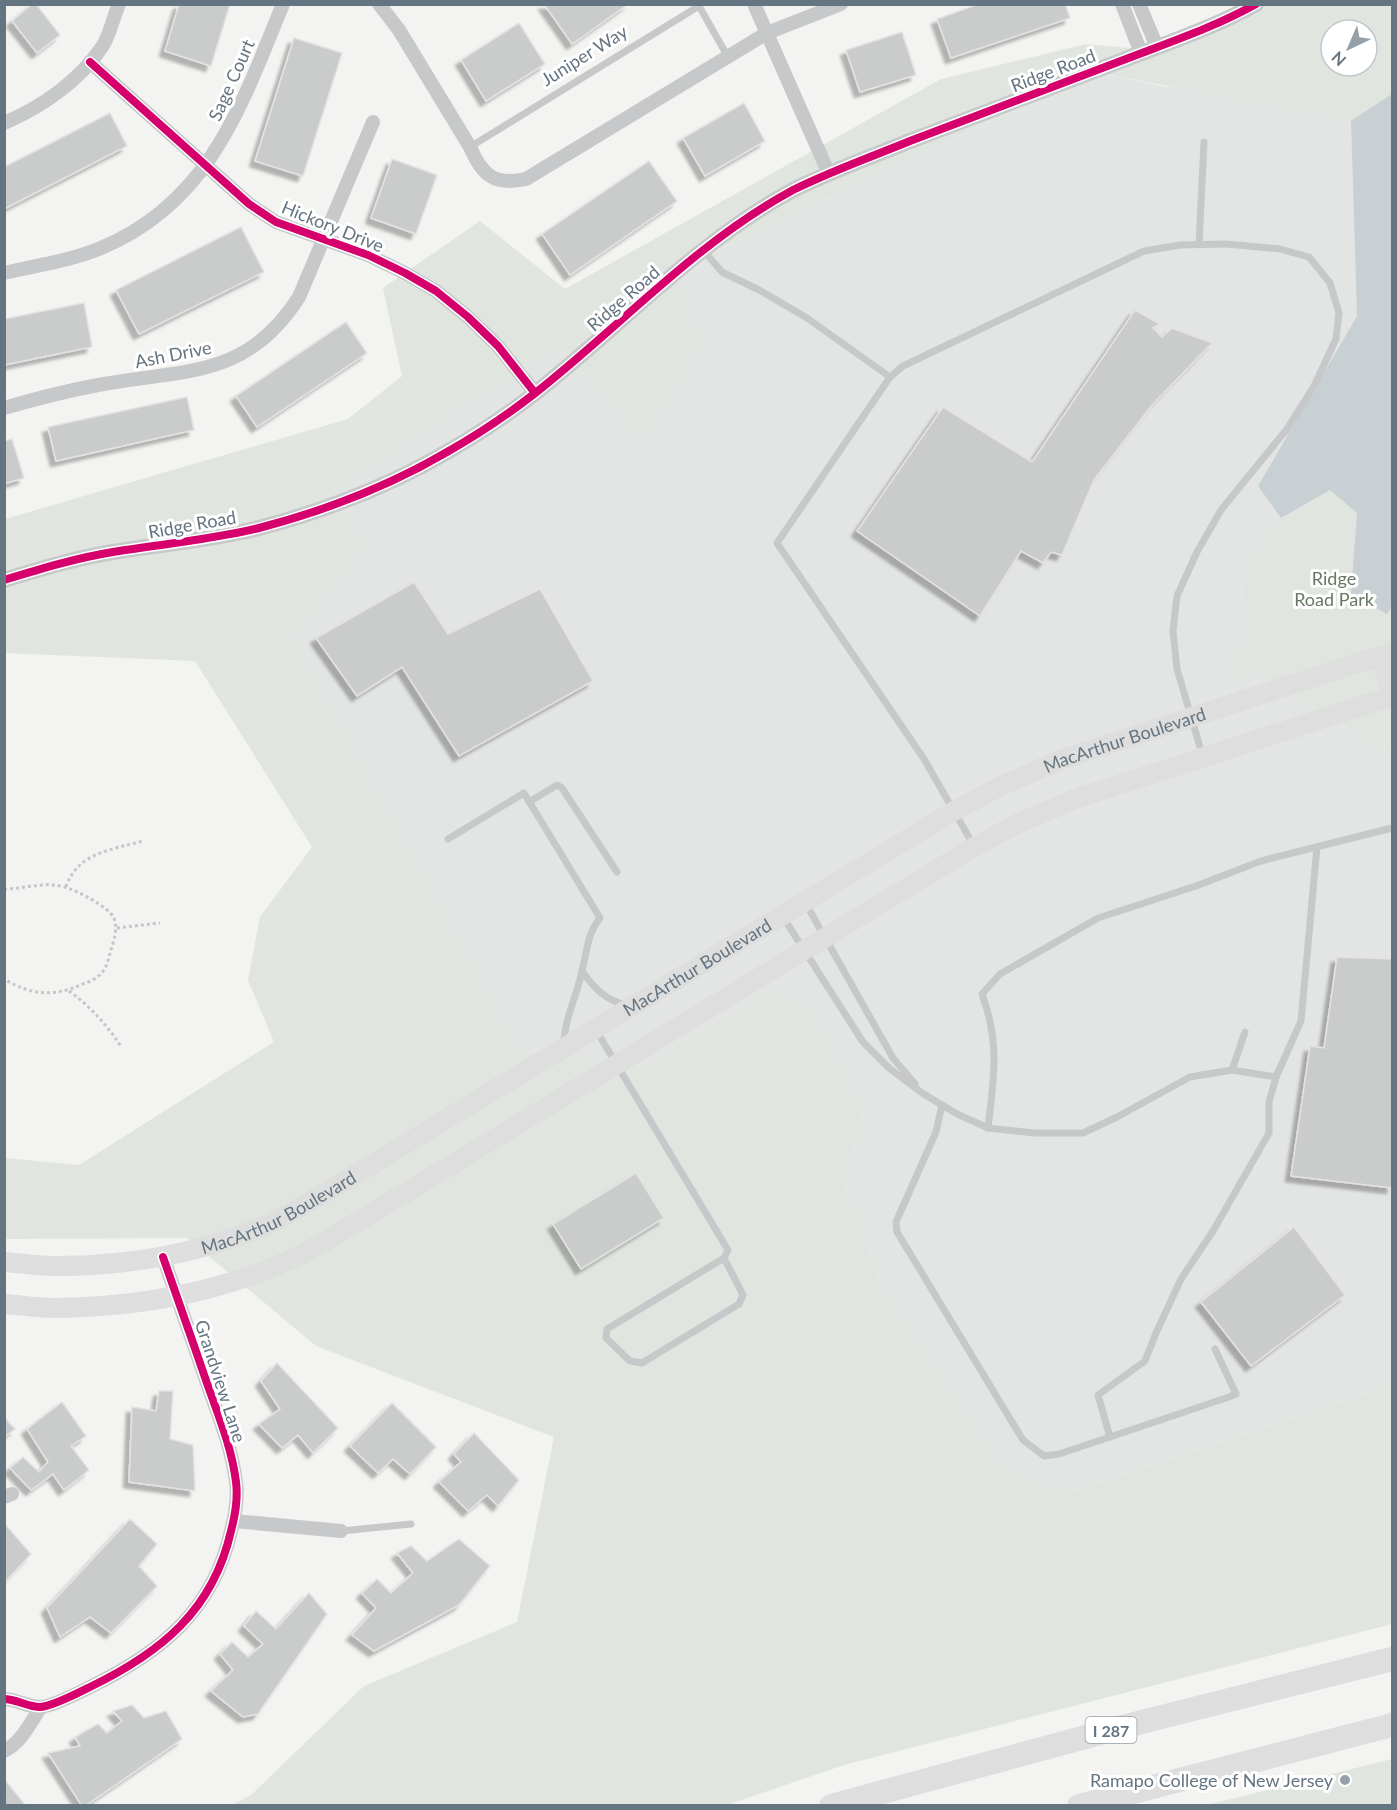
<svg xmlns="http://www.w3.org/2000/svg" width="1397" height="1810" font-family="Lato,sans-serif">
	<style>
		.built { fill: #e3e5e4 }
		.green { fill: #e1e5df; fill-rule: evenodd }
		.water { fill: #c8d0d3 }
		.building { fill: #cacccc; stroke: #e2e2e1; stroke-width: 1.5; filter: url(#shadow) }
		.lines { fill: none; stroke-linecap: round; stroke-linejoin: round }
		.path { stroke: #c5c6c6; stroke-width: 3; stroke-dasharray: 3 3; stroke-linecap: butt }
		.service { stroke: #c7c8c9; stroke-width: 7 }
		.minor { stroke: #c7c8c9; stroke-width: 14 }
		.tertiary { stroke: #c7c8c9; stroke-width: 16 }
		.secondary { stroke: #dddedd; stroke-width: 20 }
		.motorway { stroke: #dddedd; stroke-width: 24 }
		.cycleway-casing { stroke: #fff; stroke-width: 11 }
		.cycleway { stroke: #d6006c; stroke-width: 8 }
		.poi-dot { fill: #96a0a8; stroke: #fff; stroke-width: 2 }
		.labels { text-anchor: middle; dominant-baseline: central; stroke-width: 6; stroke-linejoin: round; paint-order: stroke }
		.shield { fill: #fff; stroke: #929ea7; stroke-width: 1.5 }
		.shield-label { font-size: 16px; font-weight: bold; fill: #647481 }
		.street-label { font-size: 18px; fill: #647481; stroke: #fff }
		.park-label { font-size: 18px; fill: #677863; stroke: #fff }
		.poi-label { font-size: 18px; fill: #647481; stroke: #fff; text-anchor: end }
	</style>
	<defs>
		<filter id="shadow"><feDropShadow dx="-5.5" dy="5.5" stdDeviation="1.5" flood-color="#0004"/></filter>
	</defs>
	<rect width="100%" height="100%" fill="#f3f3f1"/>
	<polygon class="built" points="1094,72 1167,87 1392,94 1392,606 1281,518 1266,533 1240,588 1257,670 1392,756 1392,1384 1065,1493 1002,1468 883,1290 846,1186 863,1109 770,990 644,1066 519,1052 292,638 364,548 335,489 558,344 641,438 671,272"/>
	<g class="green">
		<path d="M1243,5H1392V232L1358,117L1351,121L1094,72L671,272L703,343L641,439L558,344L335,489L365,548L292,638L520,1052L644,1066L770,990L812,1011L863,1109L846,1186L883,1290L1002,1468L1065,1493L1392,1384V1624L844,1765L727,1805H232L251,1795L364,1686L517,1622L554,1437L316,1346L187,1238L5,1239V1158L79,1165L274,1042L248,980L260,917L312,847L195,661L5,653V519L348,419L402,376L383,288L480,221L565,289L941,79L1086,44L1150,50ZM1331,30H1367V66H1331Z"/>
		<polygon points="1392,344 1392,756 1261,673 1220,686 1248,631 1240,587 1266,533 1281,518 1315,498"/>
		<polygon points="1392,1759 1392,1805 1207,1805"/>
	</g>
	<polygon class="water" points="1392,94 1392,606 1387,614 1351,594 1357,513 1330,490 1281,518 1258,486 1357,316 1351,121"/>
	<g class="building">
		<polygon points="32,4 36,4 60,35 37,53 12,21"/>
		<polygon points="179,4 230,4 211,66 165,51"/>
		<polygon points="544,4 628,4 572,44"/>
		<polygon points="979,4 1065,4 1070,18 951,58 937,19"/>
		<polygon points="519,23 545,64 486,101 461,60"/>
		<polygon points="902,32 916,75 860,92 846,50"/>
		<polygon points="294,38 342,53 303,176 255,161"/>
		<polygon points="744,103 765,141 705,176 683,138"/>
		<polygon points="110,113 127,146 4,209 4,167"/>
		<polygon points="392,159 437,175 416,234 371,218"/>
		<polygon points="649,161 677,201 570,275 542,234"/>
		<polygon points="241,227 264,272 139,334 116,290"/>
		<polygon points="84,303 92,347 4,365 4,319"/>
		<polygon points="1135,310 1160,324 1153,328 1162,337 1172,328 1212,343 1152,405 1094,480 1062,555 1051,552 1043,563 1021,551 980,616 857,531 943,407 1032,462"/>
		<polygon points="346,322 367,353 257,427 236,396"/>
		<polygon points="187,397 194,430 56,461 48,427"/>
		<polygon points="12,439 24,478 4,484 4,441"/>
		<polygon points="414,582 448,634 540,589 593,681 459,756 402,667 357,696 316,638"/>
		<polygon points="1337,957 1392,959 1392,1188 1291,1176 1310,1046 1324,1048"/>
		<polygon points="636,1173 664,1218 581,1269 553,1224"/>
		<polygon points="1294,1227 1345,1295 1251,1366 1201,1302"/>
		<polygon points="277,1363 338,1428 313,1453 298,1435 282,1448 259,1424 280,1409 261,1381"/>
		<polygon points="159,1391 173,1391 170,1439 193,1445 195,1491 129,1482 132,1407 156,1411"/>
		<polygon points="62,1402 86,1436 71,1446 89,1470 64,1490 53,1474 31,1490 10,1468 23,1457 39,1472 48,1462 27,1429"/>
		<polygon points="392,1403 436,1447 410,1474 393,1459 378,1473 350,1446"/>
		<polygon points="4,1417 15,1429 4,1437"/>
		<polygon points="474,1433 519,1480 498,1506 487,1495 468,1511 439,1482 461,1462 454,1454"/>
		<polygon points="130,1519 157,1544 139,1566 157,1586 111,1633 90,1617 60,1637 47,1608"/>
		<polygon points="4,1523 31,1554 4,1583"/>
		<polygon points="459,1539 490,1566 459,1605 374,1651 352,1635 376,1608 362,1593 377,1579 391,1593 413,1573 397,1553 411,1546 427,1561"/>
		<polygon points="309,1593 327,1614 258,1714 243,1717 211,1691 233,1670 220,1654 232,1642 248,1657 263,1644 244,1626 256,1611 276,1629"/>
		<polygon points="132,1705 144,1718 166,1711 182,1739 85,1806 82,1806 48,1753 80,1746 75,1737 98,1724 107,1733 122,1721 113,1711"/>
		<polygon points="5,1780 26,1806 4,1806"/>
	</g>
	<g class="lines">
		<g class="path">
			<path d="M66,887C78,852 111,850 143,841"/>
			<path d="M4,889C25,889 43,881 64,887C75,889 110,908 114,918C118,929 114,940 111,950C109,956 108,963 105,968C101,976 92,981 83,984C53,997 33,996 4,979"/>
			<polyline points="117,928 160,923"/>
			<path d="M69,991C91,1007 107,1025 122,1048"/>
		</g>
		<g class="service">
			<polyline points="470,147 699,6 728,57"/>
			<polyline points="1199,244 1204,142"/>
			<polyline points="703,250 722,272 761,291 807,318 890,377"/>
			<polyline points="529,802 557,785 562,788 617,872"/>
			<path d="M448,839L524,793L600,918C587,934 587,952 582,971C577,996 564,1019 564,1045"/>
			<polyline points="974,846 924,759 777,543 890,377 903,366 1144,251 1180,245 1226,244 1280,249 1309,257 1330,283 1339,313 1336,339 1314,386 1287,429 1221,510 1197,552 1177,596 1173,631 1177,669 1203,757"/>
			<polyline points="806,904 893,1058 915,1084"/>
			<polyline points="783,917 863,1042 889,1068 922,1093 957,1114 988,1128 1034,1133 1083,1133 1117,1117 1190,1077 1232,1070 1276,1077 1269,1102 1269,1133 1213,1231 1181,1279 1156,1333 1145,1361 1098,1395 1110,1437"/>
			<path d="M582,971C594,988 605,1000 626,1005"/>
			<polyline points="596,1030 728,1250 724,1258 607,1329 606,1338 630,1361 642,1363 739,1304 743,1295 724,1258"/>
			<polyline points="1232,1070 1245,1032"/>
			<polyline points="1276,1077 1301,1021 1317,847"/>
			<polyline points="942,1105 936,1132 896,1222 897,1232 1023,1440 1044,1456 1059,1454 1229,1397 1236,1394 1215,1349"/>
			<path d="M988,1128C994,1077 1000,1043 982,994L1000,974L1098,918L1196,886L1261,861L1392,828"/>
			<polyline points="341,1531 411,1524"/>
		</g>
		<g class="minor">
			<path d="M379,4L399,30L470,147C482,175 494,186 526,179L767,33L841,4"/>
			<polyline points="754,4 829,174"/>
			<polyline points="1122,4 1141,53"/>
			<polyline points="1139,4 1157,47"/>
			<polyline points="90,62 249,204 276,222 368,255 405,273 436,291 468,317 498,346 535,393"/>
			<path d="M4,123C42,107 79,81 102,47C110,35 113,18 119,4"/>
			<path d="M4,273C37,265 70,261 101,248C210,203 242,104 283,4"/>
			<path d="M4,408C35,399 66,391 98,385C183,369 246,380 299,297L373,122"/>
			<polyline points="4,1497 12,1494"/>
			<polyline points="234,1521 341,1531"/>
			<path d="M4,1699C16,1699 28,1707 40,1707C51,1707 80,1692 90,1687C160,1653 213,1611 231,1531C235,1516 238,1497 236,1482C232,1449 219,1417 208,1386C193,1343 178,1299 163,1257"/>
			<path d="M4,1751C22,1742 30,1723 41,1707"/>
		</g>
		<path class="tertiary" d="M4,580C40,569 76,558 113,552C162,544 211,540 259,528C324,511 389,486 447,452C477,435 507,415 534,394C621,326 695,243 793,190C831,171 871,157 910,141C982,113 1054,86 1126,59C1170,42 1215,27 1256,4"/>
		<g class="secondary">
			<polyline points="1380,656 1392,695"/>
			<path id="s1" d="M4,1262C21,1263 38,1266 55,1266C129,1266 208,1253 275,1221C293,1212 310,1201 328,1191L954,811L999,787L1060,760L1392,652"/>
			<path d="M4,1304C21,1305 38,1308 55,1308C136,1307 218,1293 292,1259C312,1250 330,1238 349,1227L974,847L1017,824L1075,799L1392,696"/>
		</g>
		<g class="motorway">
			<polyline points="831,1806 1130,1725 1392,1659"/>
			<polyline points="1079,1806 1392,1725"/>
		</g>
		<g class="cycleway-casing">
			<g id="cycleway">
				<polyline points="90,62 249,204 276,222 368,255 405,273 436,291 468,317 498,346 535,393"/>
				<path d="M4,580C40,569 76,558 113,552C162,544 211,540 259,528C324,511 389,486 447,452C477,435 507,415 534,394C621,326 695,243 793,190C831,171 871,157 910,141C982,113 1054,86 1126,59C1170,42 1215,27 1256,4"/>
				<path d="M4,1699C16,1699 28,1707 40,1707C51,1707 80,1692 90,1687C160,1653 213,1611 231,1531C235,1516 238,1497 236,1482C232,1449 219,1417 208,1386C193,1343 178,1299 163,1257"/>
			</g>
		</g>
		<use href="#cycleway" class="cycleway"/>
	</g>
	<circle class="poi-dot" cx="1345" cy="1780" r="6"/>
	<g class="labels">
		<rect class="shield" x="1085.5" y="1717" width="51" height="26" rx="4.5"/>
		<g class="shield-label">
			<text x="1111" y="1730">I 287</text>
		</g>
		<g class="street-label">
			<text transform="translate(584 55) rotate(-32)">Juniper Way</text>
			<text transform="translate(1053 70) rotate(-21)">Ridge Road</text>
			<text transform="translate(231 80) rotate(-66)">Sage Court</text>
			<text transform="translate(333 226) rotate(22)">Hickory Drive</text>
			<text transform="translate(623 298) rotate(-41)">Ridge Road</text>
			<text transform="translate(173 354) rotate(-11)">Ash Drive</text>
			<text transform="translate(192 524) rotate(-10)">Ridge Road</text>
			<text stroke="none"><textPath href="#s1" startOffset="1256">MacArthur Boulevard</textPath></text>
			<text stroke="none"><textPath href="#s1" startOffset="770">MacArthur Boulevard</textPath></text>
			<text stroke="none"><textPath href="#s1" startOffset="284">MacArthur Boulevard</textPath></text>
			<text transform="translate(221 1381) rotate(72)">Grandview Lane</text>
		</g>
		<g class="park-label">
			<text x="1334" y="578">Ridge<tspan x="1334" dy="21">Road Park</tspan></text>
		</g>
		<g class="poi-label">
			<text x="1333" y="1780">Ramapo College of New Jersey</text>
		</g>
	</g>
	<rect width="1397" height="1810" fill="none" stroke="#647481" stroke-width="12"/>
	<g transform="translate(1349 48) rotate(224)"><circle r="28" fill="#ffffff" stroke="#c1c7cd" stroke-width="1.5"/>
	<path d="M0-4.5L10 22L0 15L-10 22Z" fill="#96a0a8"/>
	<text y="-9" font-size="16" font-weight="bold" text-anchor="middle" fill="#647481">N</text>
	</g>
</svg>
